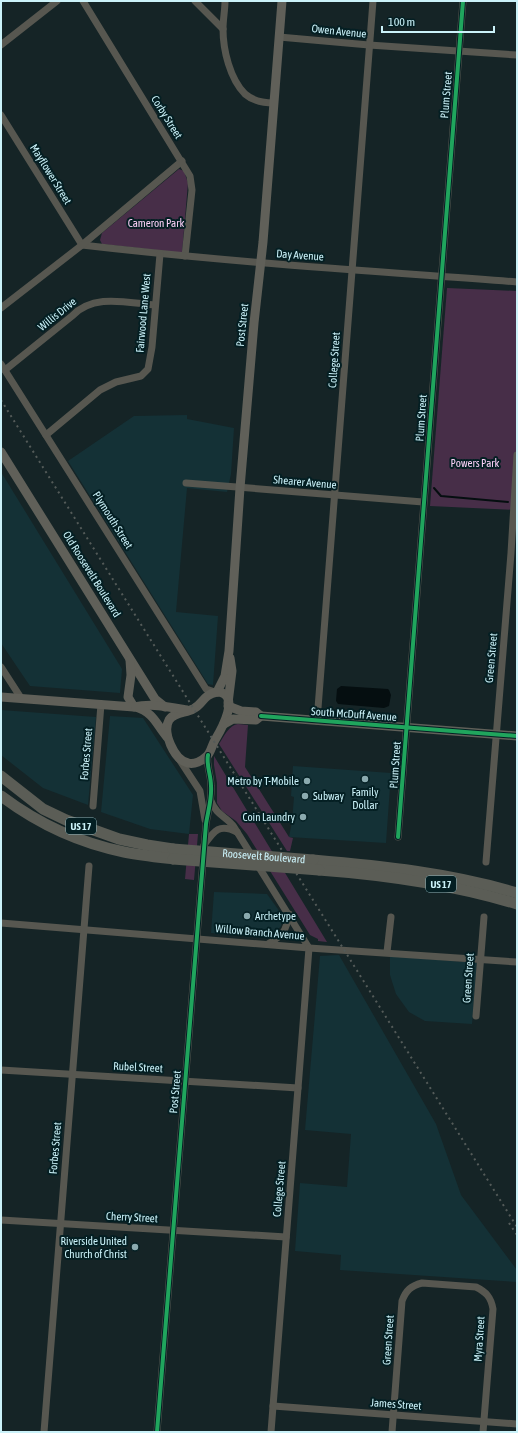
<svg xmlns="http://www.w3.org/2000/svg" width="518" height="1433" font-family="'Asap Condensed',sans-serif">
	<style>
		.built { fill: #143136 }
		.green { fill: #472e48 }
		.water { fill: #050e10 }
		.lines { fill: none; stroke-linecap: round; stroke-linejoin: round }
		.stream { stroke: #050e10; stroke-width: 2 }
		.minor { stroke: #575750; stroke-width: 7 }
		.major { stroke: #606059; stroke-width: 9 }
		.highway { stroke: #5b5d56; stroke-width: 11 }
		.rail { stroke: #545b59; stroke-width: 2; stroke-dasharray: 2 4; stroke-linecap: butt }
		.highway-bridge { stroke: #5b5d56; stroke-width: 11 }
		.cycleway-casing { stroke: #041f23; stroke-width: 6 }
		.cycleway { stroke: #20a55d; stroke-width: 4 }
		.poi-dot { fill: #8baaaf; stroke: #041f23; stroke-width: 1.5 }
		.labels { text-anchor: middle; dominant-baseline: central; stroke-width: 4; stroke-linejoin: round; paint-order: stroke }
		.shield { fill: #041f23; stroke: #8fb3b9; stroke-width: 1 }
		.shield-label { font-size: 10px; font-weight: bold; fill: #cbf2f9 }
		.street-label { font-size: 11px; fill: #cbf2f9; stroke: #041f23 }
		.park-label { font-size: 11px; fill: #fdd1f9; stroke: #041f23 }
		.poi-label { font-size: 11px; fill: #cbf2f9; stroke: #041f23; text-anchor: end }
	</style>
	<rect width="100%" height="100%" fill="#152426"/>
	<g class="built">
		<polygon points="187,415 187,419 234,428 231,474 227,492 187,488 176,612 218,616 213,685 208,684 68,461 134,416"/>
		<polygon points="1,472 122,669 120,693 30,686 1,643"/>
		<polygon points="1,710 96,717 88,805 43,788 1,755"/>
		<polygon points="110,716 143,718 193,795 189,834 150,829 101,812"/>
		<polygon points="293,766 391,773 386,843 289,837 292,822 294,797 291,796"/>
		<polygon points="214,892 267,894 280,912 282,919 281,926 275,933 264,937 211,933"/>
		<polygon points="339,955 436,1124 461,1195 517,1270 517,1282 340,1270 341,1255 295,1251 300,1183 347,1187 351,1134 305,1130 320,956"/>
		<polygon points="390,956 477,963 472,1024 425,1021 409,1012 396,994 390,975"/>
	</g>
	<g class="green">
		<polygon points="179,169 184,171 188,183 182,253 102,244 100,240 102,233"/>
		<polygon points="447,288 517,291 517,510 430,506"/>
		<path d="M238,724L248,725L245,767L289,837L293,838L290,851H287L219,744C224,736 229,725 238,724Z"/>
		<polygon points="214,756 327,942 318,941 318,939 310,935 247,834 236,821 222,811 217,803 217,783 214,765"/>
		<polygon points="189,834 198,834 194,880 185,879"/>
	</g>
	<polygon class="water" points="341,686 388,689 389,690 391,695 389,706 384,708 338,704 336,701 337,689"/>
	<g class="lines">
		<polyline class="stream" points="434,488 441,496 508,502"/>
		<g class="minor">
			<polyline points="83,1 190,176 192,190 185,256"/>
			<polyline points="195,1 223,29"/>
			<path d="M225,1C225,10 223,19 223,29C223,50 230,79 245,94C253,101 264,103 274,103"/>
			<polyline points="279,37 369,45 517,55"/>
			<polyline points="1,45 57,1"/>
			<polyline points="1,115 82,245"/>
			<path d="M82,245C227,262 372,271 517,282"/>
			<polyline points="1,308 82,245 182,161"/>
			<polyline points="1,364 206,689 215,692"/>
			<path d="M5,370L72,316C94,293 127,303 155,305"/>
			<polyline points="46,435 100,390 116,382 141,376 148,369 152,347 160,254"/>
			<polyline points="186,483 423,502"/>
			<polyline points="1,667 21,698"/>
			<polyline points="317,721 373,1"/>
			<polyline points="179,759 200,791 205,820"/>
			<path d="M211,801C216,815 227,817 234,827L309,948"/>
			<polyline points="93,806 101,704"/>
			<polyline points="398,837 463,1"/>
			<path d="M204,845C214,831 219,823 237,832"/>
			<polyline points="486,862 511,553 517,455"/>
			<polyline points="1,923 309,948 517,962"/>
			<path d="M268,944C283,935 286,932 289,914"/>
			<polyline points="387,952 391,917"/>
			<polyline points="476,1016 484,917"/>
			<polyline points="1,1070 298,1088"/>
			<polyline points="1,1220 286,1237"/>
			<polyline points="273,1406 517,1424"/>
			<polyline points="44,1432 89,866"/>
			<path d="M157,1432L206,824C208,811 212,799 211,786C211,775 206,765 208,755"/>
			<polyline points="271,1432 309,948"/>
			<path d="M392,1432L402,1301C406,1290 411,1286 422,1283L476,1287C486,1292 491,1297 493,1309L483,1432"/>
		</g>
		<g class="major">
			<polyline points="1,452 155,699 165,707"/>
			<polyline points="130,660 131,675 128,697 134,707"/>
			<polyline points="217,692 225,676 229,651 240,488 254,323 263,242 282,1"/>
			<path d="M217,692C242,693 221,730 215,740C212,745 211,752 207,756C202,761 194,765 188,763C174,760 162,732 169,720C174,712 186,713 193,709C204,704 202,695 217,692Z"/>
			<path d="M1,697L134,707C152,703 170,707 187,710"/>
			<polyline points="228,703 232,671 230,658"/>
			<polyline points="228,706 241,711 256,712 261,716"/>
			<path d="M136,707C154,713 156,724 167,737"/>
			<polyline points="224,724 233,719 256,720 261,716 517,736"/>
		</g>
		<g class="highway">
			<polyline points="1,776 43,809 66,820 119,839 147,845 173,849"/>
			<path d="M1,796C37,823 79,843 124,852C140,855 157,857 173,859"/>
			<path d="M313,860C382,866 450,873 517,893"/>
			<path d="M319,870C387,875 451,884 517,904"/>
		</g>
		<g class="rail">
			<polyline points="1,400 517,1227"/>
			<polyline points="509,1223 517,1235"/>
		</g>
		<g class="highway-bridge">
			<path id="s1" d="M173,849L313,860"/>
			<polyline points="173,859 319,870"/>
		</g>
		<g class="cycleway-casing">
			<g id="cycleway">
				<polyline points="261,716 517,736"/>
				<polyline points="398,837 463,1"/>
				<path d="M157,1432L206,824C208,811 212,799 211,786C211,775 206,765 208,755"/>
			</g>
		</g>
		<use href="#cycleway" class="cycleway"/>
	</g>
	<g class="poi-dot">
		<circle cx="365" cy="779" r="4"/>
		<circle cx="307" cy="781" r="4"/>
		<circle cx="305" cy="796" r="4"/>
		<circle cx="303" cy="817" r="4"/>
		<circle cx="247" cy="916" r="4"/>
		<circle cx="135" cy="1247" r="4"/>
	</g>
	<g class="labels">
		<g class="shield">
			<rect x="66" y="818" width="30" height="16" rx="3"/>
			<rect x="426" y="876" width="30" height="16" rx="3"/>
		</g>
		<g class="shield-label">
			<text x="81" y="826">US 17</text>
			<text x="441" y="884">US 17</text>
		</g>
		<g class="street-label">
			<text transform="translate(339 31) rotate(6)">Owen Avenue</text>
			<text transform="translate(446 95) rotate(-85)">Plum Street</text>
			<text transform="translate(167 117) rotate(58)">Corby Street</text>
			<text transform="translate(51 174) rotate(58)">Mayflower Street</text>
			<text transform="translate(300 255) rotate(4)">Day Avenue</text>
			<text transform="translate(143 313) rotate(-85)">Fairwood Lane West</text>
			<text transform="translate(57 314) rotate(-39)">Willis Drive</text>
			<text transform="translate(242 325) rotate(-84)">Post Street</text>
			<text transform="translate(334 360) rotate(-86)">College Street</text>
			<text transform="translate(421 418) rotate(-86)">Plum Street</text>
			<text transform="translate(305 482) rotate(5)">Shearer Avenue</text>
			<text transform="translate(113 520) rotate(58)">Plymouth Street</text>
			<text transform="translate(92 574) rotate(58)">Old Roosevelt Boulevard</text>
			<text transform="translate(491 658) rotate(-85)">Green Street</text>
			<text transform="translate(354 714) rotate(4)">South McDuff Avenue</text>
			<text transform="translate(86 754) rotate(-85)">Forbes Street</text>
			<text transform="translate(395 765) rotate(-86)">Plum Street</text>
			<text stroke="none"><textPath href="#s1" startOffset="91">Roosevelt Boulevard</textPath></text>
			<text transform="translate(260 932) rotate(5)">Willow Branch Avenue</text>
			<text transform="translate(468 978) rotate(-86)">Green Street</text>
			<text transform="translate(138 1067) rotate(3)">Rubel Street</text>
			<text transform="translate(175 1092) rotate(-85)">Post Street</text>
			<text transform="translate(55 1148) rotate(-85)">Forbes Street</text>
			<text transform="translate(279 1189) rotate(-85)">College Street</text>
			<text transform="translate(132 1217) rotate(3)">Cherry Street</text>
			<text transform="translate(479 1339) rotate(-86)">Myra Street</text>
			<text transform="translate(388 1340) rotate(-86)">Green Street</text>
			<text transform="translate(396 1404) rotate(4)">James Street</text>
		</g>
		<g class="park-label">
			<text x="156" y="223">Cameron Park</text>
			<text x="475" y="463">Powers Park</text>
		</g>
		<g class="poi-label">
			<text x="299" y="781">Metro by T-Mobile</text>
			<text x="365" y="792" text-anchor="middle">Family<tspan x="365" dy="13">Dollar</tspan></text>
			<text x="313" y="796" text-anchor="start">Subway</text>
			<text x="295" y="817">Coin Laundry</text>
			<text x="255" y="916" text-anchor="start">Archetype</text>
			<text x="127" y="1241">Riverside United<tspan x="127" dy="13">Church of Christ</tspan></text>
		</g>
	</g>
	<rect width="518" height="1433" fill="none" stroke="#cbf2f9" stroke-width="4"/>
	<path d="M382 26v6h112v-6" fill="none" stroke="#cbf2f9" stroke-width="2"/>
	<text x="388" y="26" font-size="12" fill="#cbf2f9" stroke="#041f23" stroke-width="3" paint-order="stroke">100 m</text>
</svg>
